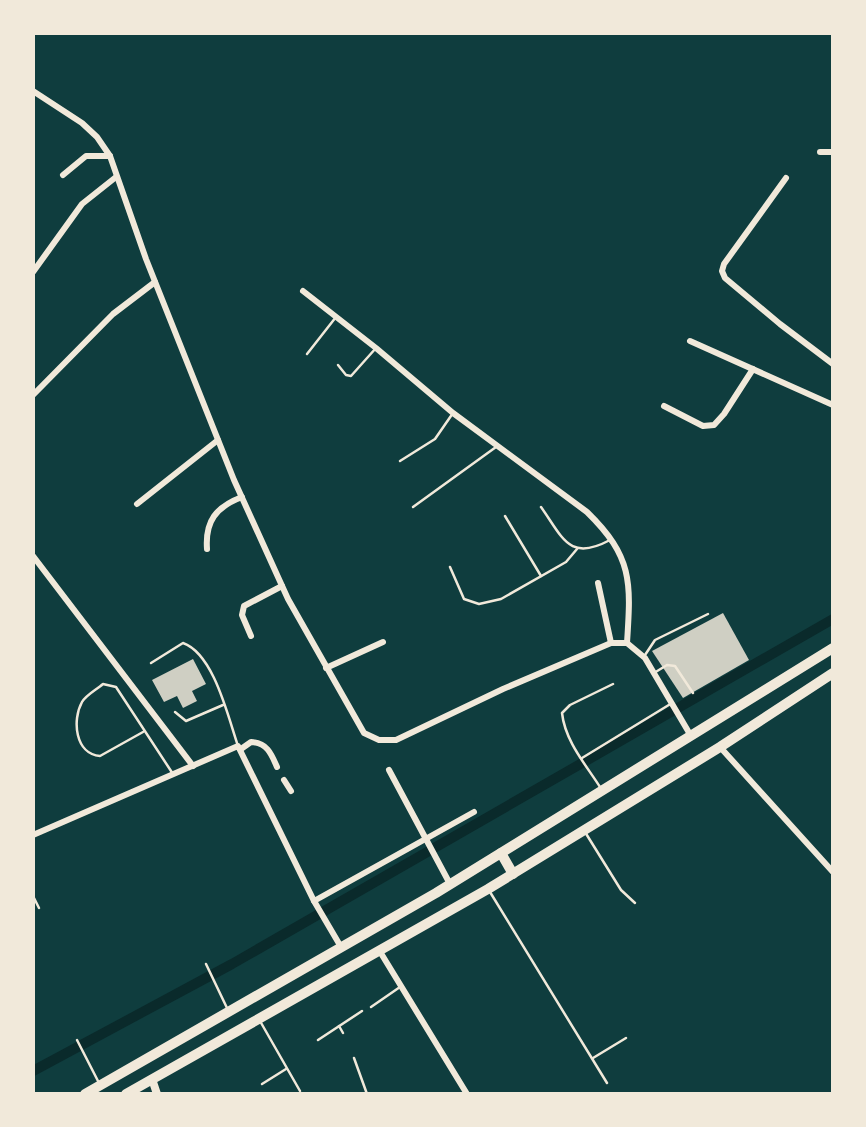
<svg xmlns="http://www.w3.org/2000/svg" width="866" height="1127" font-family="Helvetica,sans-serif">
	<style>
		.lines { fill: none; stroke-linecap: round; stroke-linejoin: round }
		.canal { stroke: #0a2a2b; stroke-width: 10 }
		.building { fill: #cfcfc3 }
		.service { stroke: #f1e9da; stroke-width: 2.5 }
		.minor { stroke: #f1e9da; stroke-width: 6 }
		.tertiary { stroke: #f1e9da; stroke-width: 8 }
		.primary { stroke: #f1e9da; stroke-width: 10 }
	</style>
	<rect width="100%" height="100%" fill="#0f3d3e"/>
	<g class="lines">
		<polyline class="canal" points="33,1071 232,964 833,619"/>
	</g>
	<g class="building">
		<polygon points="723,613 749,660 683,698 652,651"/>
		<polygon points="193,659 206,684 192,691 197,701 183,708 177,696 164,702 152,680"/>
	</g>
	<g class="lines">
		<g class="service">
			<polyline points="307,354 336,317"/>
			<polyline points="338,365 346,375 351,376 376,348"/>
			<polyline points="400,461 435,439 453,413"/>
			<polyline points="413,507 496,447"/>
			<path d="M541,507C563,538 569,562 610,540"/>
			<polyline points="505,516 541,576"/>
			<polyline points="450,567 464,599 479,604 501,599 566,562 577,549"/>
			<polyline points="645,655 655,640 708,614"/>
			<path d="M151,663L183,643C214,654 228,717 238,746"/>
			<polyline points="654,673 667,665 675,666 693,693"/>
			<polyline points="175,712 186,721 223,705"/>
			<path d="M143,732L100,756C75,754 72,720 82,702C86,695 96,690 103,684L116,687L173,774"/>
			<polyline points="582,758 672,703"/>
			<path d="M600,787C586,765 565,741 562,713L570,705L613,684"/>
			<polyline points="585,832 621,890 635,903"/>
			<polyline points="490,892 607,1083"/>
			<polyline points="33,896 39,908"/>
			<polyline points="206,964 227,1008"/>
			<polyline points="371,1007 400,987"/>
			<polyline points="260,1021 300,1091"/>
			<polyline points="339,1026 343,1033"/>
			<polyline points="77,1040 99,1083"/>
			<polyline points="318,1040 362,1011"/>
			<polyline points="354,1058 367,1094"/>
			<polyline points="593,1058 626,1038"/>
			<polyline points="262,1084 286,1069"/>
		</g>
		<g class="minor">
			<polyline points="33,91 82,123 97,137 110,156 146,259 234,480 288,599 364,733 379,740 396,740 503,689 611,643 627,643 645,658 691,736"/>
			<polyline points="820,152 833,152"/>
			<polyline points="63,175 86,156 110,156"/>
			<polyline points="786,178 724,264 722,271 725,278 780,324 833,364"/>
			<polyline points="33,272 82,204 116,177"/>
			<path d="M303,291L376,348L453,413L587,512C633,557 631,582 627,643"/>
			<polyline points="690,341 833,405"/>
			<polyline points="33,395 113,314 155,282"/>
			<polyline points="664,406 703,426 714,425 724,414 753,369"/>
			<polyline points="137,504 218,440"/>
			<path d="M207,549C205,521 216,507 242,497"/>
			<polyline points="33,556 193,766"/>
			<polyline points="598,583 611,643"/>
			<polyline points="251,636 242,615 244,606 282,586"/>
			<polyline points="326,668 383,642"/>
			<polyline points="720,747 833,872"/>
			<path d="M241,749L251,742C267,743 271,753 277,767"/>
			<polyline points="389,770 450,884"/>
			<polyline points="284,780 291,791"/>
			<polyline points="33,835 238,746 314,901 341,947"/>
			<polyline points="314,901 474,812"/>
			<polyline points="379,950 467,1094"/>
		</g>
		<polyline class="tertiary" points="152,1079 157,1094"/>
		<g class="primary">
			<polyline points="501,853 513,874"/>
			<polyline points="85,1094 436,893 833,648"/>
			<polyline points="126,1094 488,889 720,747 833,673"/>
		</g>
	</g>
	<rect width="866" height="1127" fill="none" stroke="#f1e9da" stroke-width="70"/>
</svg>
